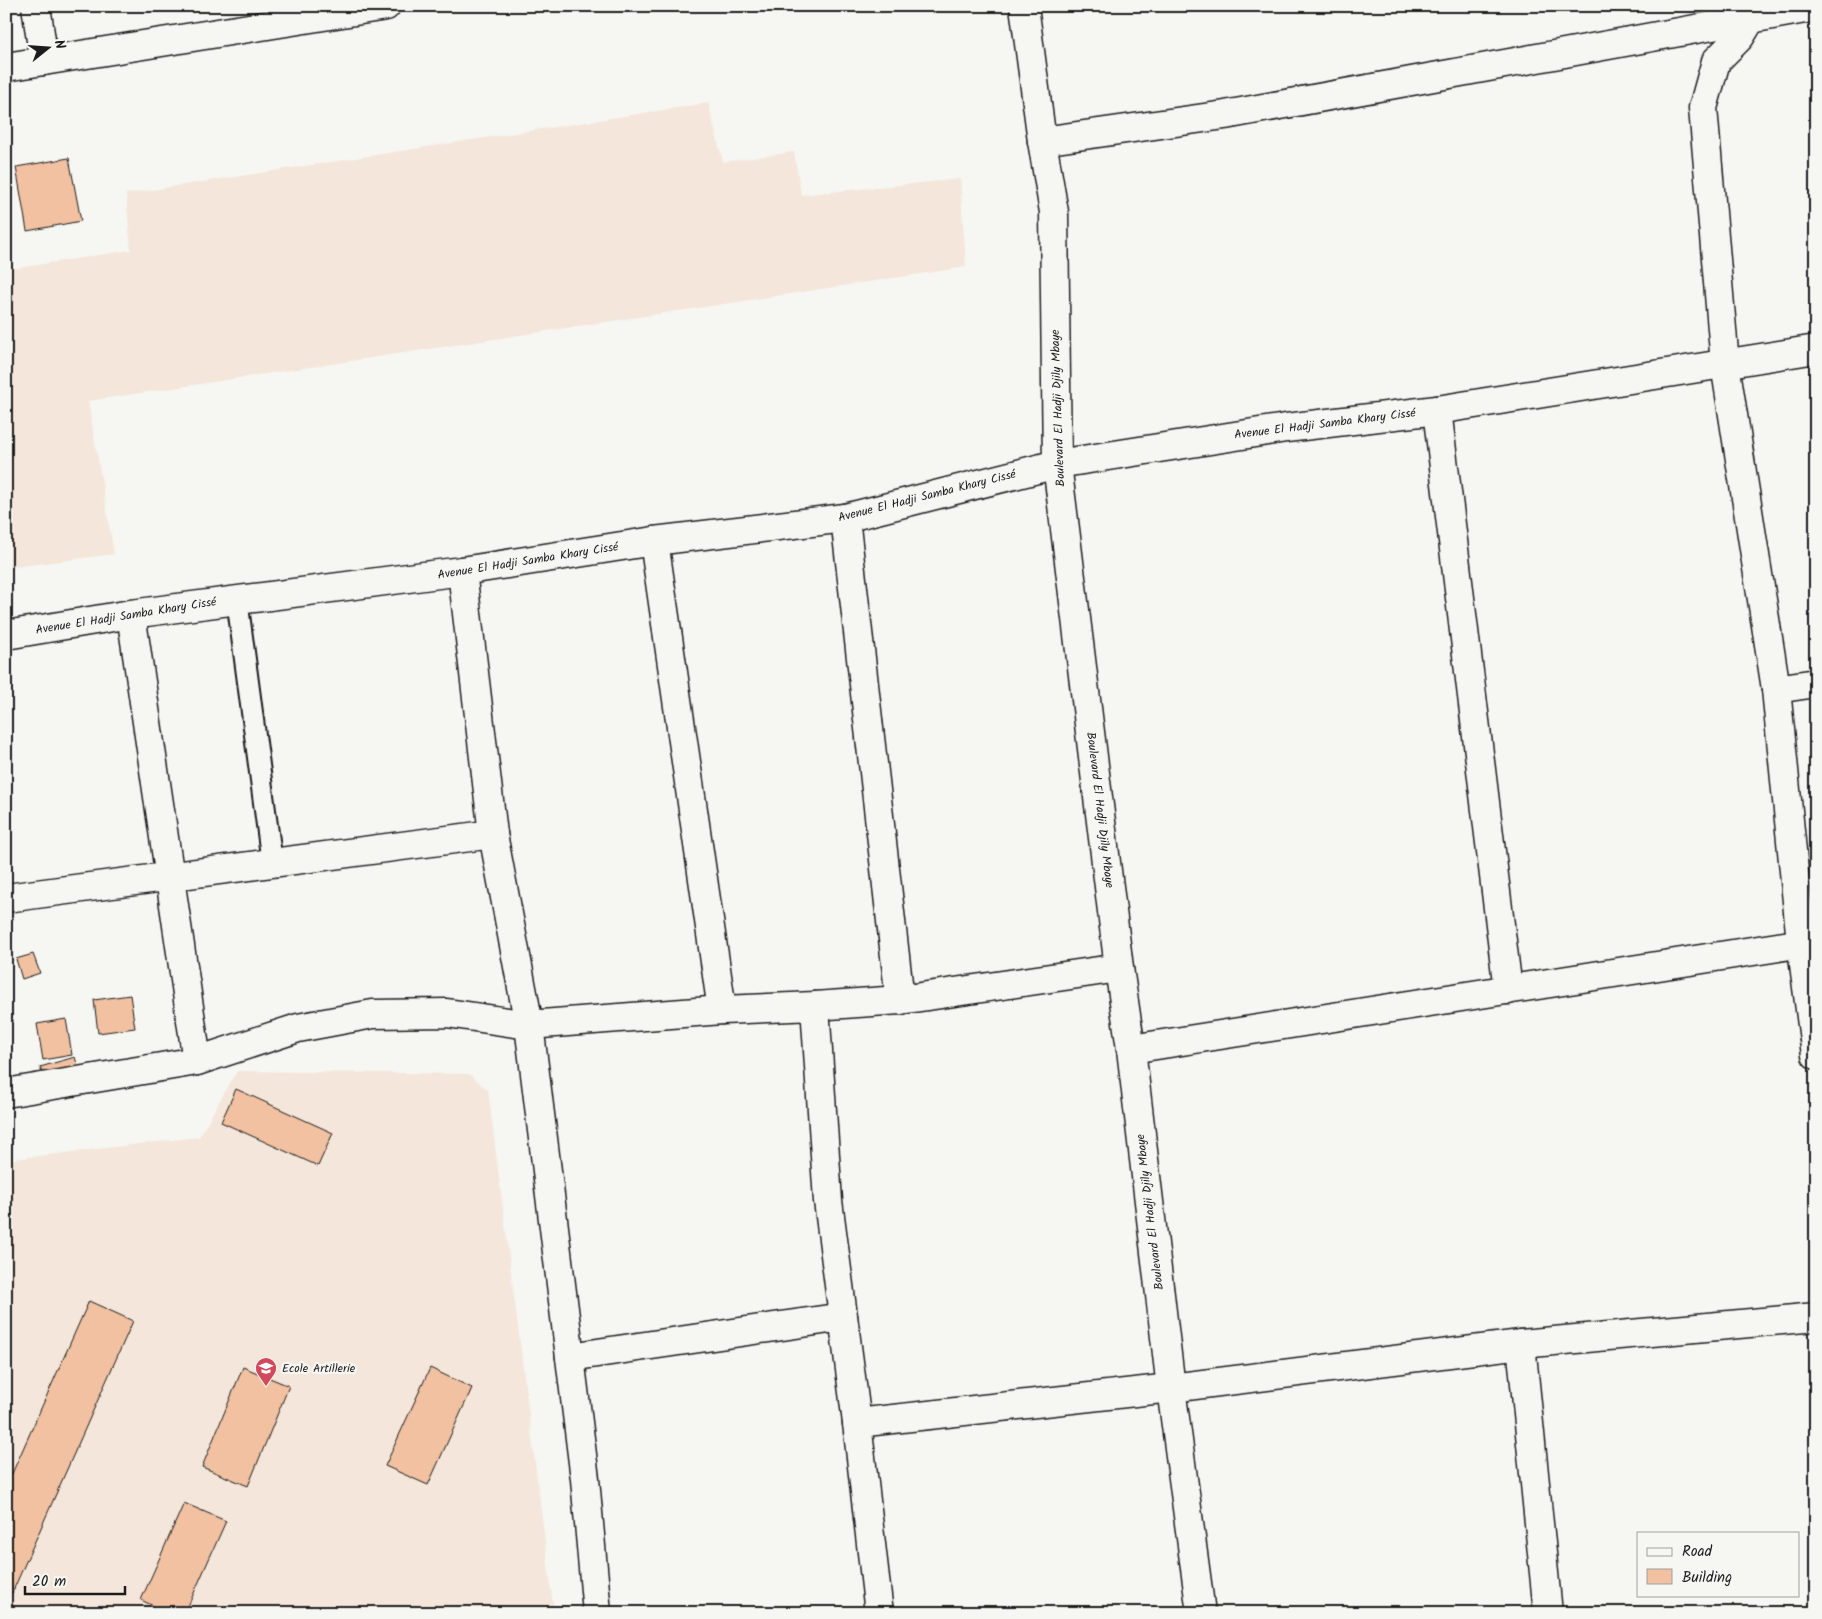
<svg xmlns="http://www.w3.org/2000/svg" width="1822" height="1619" font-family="Kalam,sans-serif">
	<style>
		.built { fill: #f4e6da }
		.building { fill: #f1c1a1; stroke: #1c1c1c }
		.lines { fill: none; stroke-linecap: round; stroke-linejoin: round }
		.service-casing { stroke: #1c1c1c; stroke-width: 24 }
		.minor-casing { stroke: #1c1c1c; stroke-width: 31 }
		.tertiary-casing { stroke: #1c1c1c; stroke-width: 31 }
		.secondary-casing { stroke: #1c1c1c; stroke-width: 31 }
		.service { stroke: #f6f6f2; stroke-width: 20 }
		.minor { stroke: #f6f6f2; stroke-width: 28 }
		.tertiary { stroke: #f6f6f2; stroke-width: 28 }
		.secondary { stroke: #f6f6f2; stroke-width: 28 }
		.labels { text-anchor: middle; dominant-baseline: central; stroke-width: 4.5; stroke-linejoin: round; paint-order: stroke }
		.street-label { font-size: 12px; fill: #1c1c1c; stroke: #f6f6f2 }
		.poi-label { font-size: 12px; fill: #1c1c1c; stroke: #f6f6f2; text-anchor: start }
	</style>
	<rect width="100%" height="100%" fill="#f6f6f2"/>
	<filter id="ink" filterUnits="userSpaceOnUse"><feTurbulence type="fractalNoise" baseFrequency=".02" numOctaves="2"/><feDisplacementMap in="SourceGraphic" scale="10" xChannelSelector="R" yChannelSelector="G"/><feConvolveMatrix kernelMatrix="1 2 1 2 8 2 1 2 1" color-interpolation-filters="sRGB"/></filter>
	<g filter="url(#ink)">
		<g class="built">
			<polygon points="708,103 723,162 794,152 801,195 960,179 966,267 88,401 114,554 6,568 6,270 131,250 126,194"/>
			<polygon points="237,1071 469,1074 488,1090 554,1613 6,1613 6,1160 199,1137"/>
		</g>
		<g class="building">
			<polygon points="69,158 81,221 27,231 16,167"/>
			<polygon points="33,954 40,973 22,979 16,959"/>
			<polygon points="130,995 135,1028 98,1033 94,1000"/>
			<polygon points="66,1019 72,1055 43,1060 37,1024"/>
			<polygon points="75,1057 79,1071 45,1081 40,1067"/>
			<polygon points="236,1089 333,1133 318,1166 221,1122"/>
			<polygon points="89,1301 133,1321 12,1593 6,1591 6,1487"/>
			<polygon points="243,1367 289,1386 248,1486 202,1467"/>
			<polygon points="430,1368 472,1388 428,1485 385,1466"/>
			<polygon points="184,1503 226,1521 185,1613 168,1613 141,1600"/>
		</g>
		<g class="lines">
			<g class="service-casing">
				<polyline id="service" points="237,599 272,863"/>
			</g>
			<g class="minor-casing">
				<g id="minor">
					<polyline points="36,6 44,61"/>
					<polyline points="1755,6 1751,19 1740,37 1716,61 1703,108 1725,364 1776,689 1801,942 1816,1055"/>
					<polyline points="6,67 386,6"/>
					<polyline points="1042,141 1225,115 1816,7"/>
					<polyline points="1437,410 1508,990"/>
					<polyline points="845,518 900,1000"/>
					<polyline points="654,541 722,1010"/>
					<polyline points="462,571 493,834 529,1025 585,1479 597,1613"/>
					<polyline points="131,614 197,1061"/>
					<polyline points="6,635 131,614 462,571 654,541 845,518 1057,464"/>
					<polyline points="1776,689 1816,683"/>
					<polyline points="6,898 493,834"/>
					<polyline points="815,1006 828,1201 857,1423 879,1613"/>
					<polyline points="1131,1049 1816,941"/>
					<polyline points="6,1093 197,1061 298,1028 373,1014 447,1013 529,1025 722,1010 815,1006 900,1000 1119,968"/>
					<polyline points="1521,1344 1548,1613"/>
					<polyline points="570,1357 843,1317"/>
					<polyline points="857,1423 1171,1388 1521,1344 1816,1317"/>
				</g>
			</g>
			<g class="tertiary-casing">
				<polyline id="tertiary" points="1057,464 1286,428 1437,410 1816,349"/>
			</g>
			<g class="secondary-casing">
				<polyline id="secondary" points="1024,6 1042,141 1054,212 1057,464 1119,968 1131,1049 1171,1388 1201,1613"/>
			</g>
			<use href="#service" class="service"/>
			<use href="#minor" class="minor"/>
			<use href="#tertiary" class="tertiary"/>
			<use href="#secondary" class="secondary"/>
		</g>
	</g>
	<defs>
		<g id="school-pin" transform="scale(1.125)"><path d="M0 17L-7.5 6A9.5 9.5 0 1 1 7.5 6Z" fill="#d1495b" stroke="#f6f6f2"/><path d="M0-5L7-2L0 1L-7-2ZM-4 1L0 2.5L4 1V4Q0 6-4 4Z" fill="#fff"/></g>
	</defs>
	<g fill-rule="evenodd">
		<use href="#school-pin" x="266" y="1368"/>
	</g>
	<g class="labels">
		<g class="street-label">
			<text transform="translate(1058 408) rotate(-92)">Boulevard El Hadji Djily Mbaye</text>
			<text transform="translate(1325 424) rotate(-7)">Avenue El Hadji Samba Khary Cissé</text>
			<text transform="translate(927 496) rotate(-14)">Avenue El Hadji Samba Khary Cissé</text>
			<text transform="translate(528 561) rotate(-9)">Avenue El Hadji Samba Khary Cissé</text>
			<text transform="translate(126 616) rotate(-9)">Avenue El Hadji Samba Khary Cissé</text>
			<text transform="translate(1100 810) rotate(83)">Boulevard El Hadji Djily Mbaye</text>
			<text transform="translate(1150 1212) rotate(-97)">Boulevard El Hadji Djily Mbaye</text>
		</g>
		<g class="poi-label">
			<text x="282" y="1368">Ecole Artillerie</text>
		</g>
	</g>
	<rect width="1822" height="1619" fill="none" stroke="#f6f6f2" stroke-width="25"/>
	<rect x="12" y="12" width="1797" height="1594" fill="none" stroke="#1c1c1c" stroke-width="2" filter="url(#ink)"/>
	<rect x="1637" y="1532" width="162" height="65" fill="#f6f6f2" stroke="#9f9f9c"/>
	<rect x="1647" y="1548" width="25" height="8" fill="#f6f6f2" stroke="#9f9f9c"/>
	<text x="1682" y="1556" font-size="15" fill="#1c1c1c">Road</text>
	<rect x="1647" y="1569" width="25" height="15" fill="#f1c1a1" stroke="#9f9f9c"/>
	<text x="1682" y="1582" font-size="15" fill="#1c1c1c">Building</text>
	<g transform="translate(48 48) rotate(73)" stroke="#f6f6f2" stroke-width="4" paint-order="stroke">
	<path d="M0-4L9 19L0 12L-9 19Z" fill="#1c1c1c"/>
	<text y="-8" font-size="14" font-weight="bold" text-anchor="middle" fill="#1c1c1c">N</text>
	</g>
	<path d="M25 1586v8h100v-8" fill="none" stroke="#1c1c1c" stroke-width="2.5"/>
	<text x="32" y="1586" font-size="15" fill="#1c1c1c" stroke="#f6f6f2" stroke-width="4" paint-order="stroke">20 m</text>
</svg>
